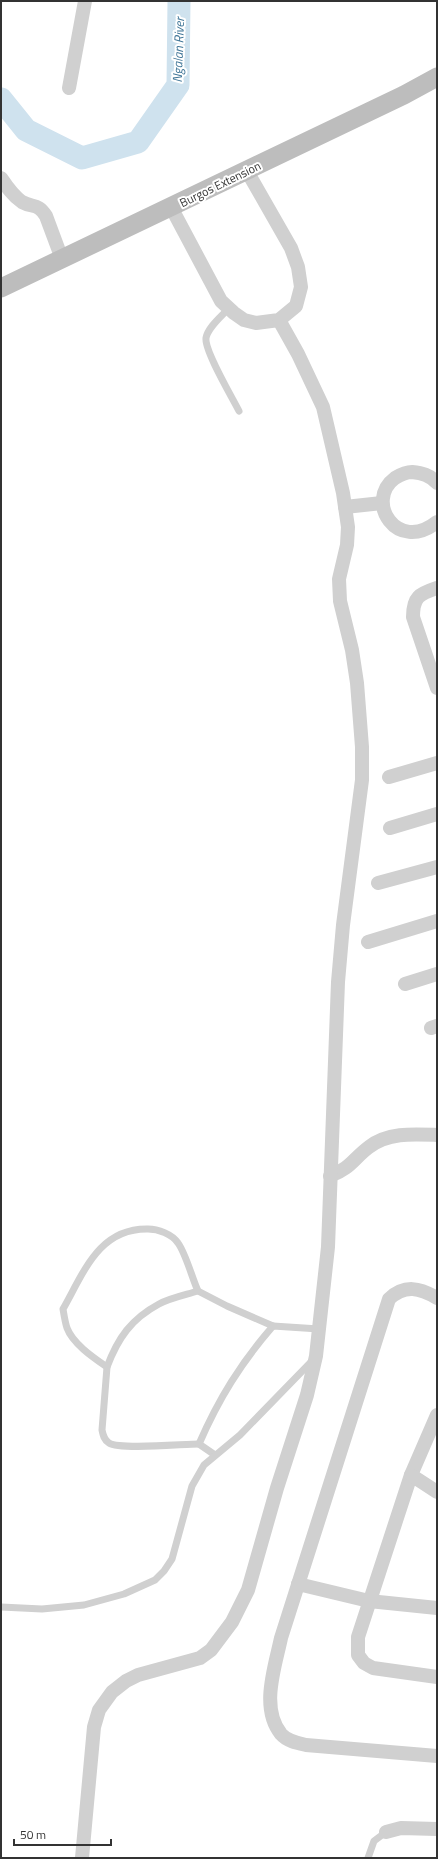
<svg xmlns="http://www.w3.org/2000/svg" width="438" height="1859" font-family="'Titillium Web',sans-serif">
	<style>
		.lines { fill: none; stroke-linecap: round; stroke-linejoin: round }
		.river { stroke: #cfe2ee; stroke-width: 23 }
		.service { stroke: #d0d0d0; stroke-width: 7 }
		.minor { stroke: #d0d0d0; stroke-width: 14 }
		.secondary { stroke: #bdbdbd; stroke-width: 19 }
		.labels { text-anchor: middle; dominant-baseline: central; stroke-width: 4; stroke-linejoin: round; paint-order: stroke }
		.street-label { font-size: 12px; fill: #333; stroke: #fff }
		.water-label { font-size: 13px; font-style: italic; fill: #3f7597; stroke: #fff }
	</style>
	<rect width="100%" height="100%" fill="#fff"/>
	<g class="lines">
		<polyline class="river" points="1,99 26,130 82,158 138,142 178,85 179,1"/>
		<g class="service">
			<path d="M229,308C222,316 208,327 206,338C204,350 232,397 239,411"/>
			<path d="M107,1367C118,1338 131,1319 159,1304C170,1298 185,1295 198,1291"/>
			<path d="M199,1444C183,1444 120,1450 109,1443C104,1440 103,1435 102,1430L107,1367C94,1358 73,1344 67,1328C65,1322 64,1315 63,1309C84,1272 99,1228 148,1229C158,1229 172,1234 178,1243C186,1254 192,1278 198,1291L227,1306L273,1326"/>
			<path d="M215,1455L199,1444C219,1398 241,1363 273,1326L319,1329"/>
			<polyline points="1,1607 42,1609 84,1605 124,1594 155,1580 164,1571 172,1559 192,1486 204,1465 240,1435 312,1361"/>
			<polyline points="368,1858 374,1841 386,1832"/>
		</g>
		<g class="minor">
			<polyline points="69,88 85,1"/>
			<path d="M1,178C7,187 13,196 22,202C33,208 38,203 46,216L62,259"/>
			<polyline points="171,207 221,301 234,313 244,320 256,323 279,320 296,306 301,287 298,267 291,248 247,171"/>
			<path d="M437,483C430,475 422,473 412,472C406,472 400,475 395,478C364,501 397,554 437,522"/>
			<polyline points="345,507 382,503"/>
			<path d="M437,588C419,594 413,597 413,617L437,688"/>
			<polyline points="389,777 437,763"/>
			<polyline points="390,828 437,814"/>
			<polyline points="378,883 437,867"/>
			<polyline points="368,942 437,921"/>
			<polyline points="405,984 437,974"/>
			<polyline points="431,1028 437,1026"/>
			<path d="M330,1176C351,1168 353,1159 369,1147C388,1132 414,1134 437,1135"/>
			<path d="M437,1298C420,1288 405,1284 389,1299L281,1638C275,1667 260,1708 281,1734C287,1741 297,1743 306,1745L437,1756"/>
			<polyline points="437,1415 411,1475 358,1637 358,1655 364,1663 373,1668 437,1677"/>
			<polyline points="411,1475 437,1492"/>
			<polyline points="298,1584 369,1601 437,1608"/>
			<polyline points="386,1832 401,1828 437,1829"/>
			<polyline points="82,1858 94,1727 99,1710 112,1692 126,1681 138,1675 200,1658 211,1650 232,1622 248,1590 277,1488 307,1395 316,1356 328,1247 338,982 343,925 362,780 362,747 357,683 352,650 340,601 339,579 347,545 348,527 343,493 323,407 298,354 279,320"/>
		</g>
		<polyline class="secondary" points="1,288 404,95 437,77"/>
	</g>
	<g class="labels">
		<g class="street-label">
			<text transform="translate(220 184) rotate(-26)">Burgos Extension</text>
		</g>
		<g class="water-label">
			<text transform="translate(178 50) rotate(-88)">Ngalan River</text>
		</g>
	</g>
	<rect width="438" height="1859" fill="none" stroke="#333333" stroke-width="4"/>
	<path d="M14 1839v6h97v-6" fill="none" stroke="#333333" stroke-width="2"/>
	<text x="20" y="1839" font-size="12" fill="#333333" stroke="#ffffff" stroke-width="3" paint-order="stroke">50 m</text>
</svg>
